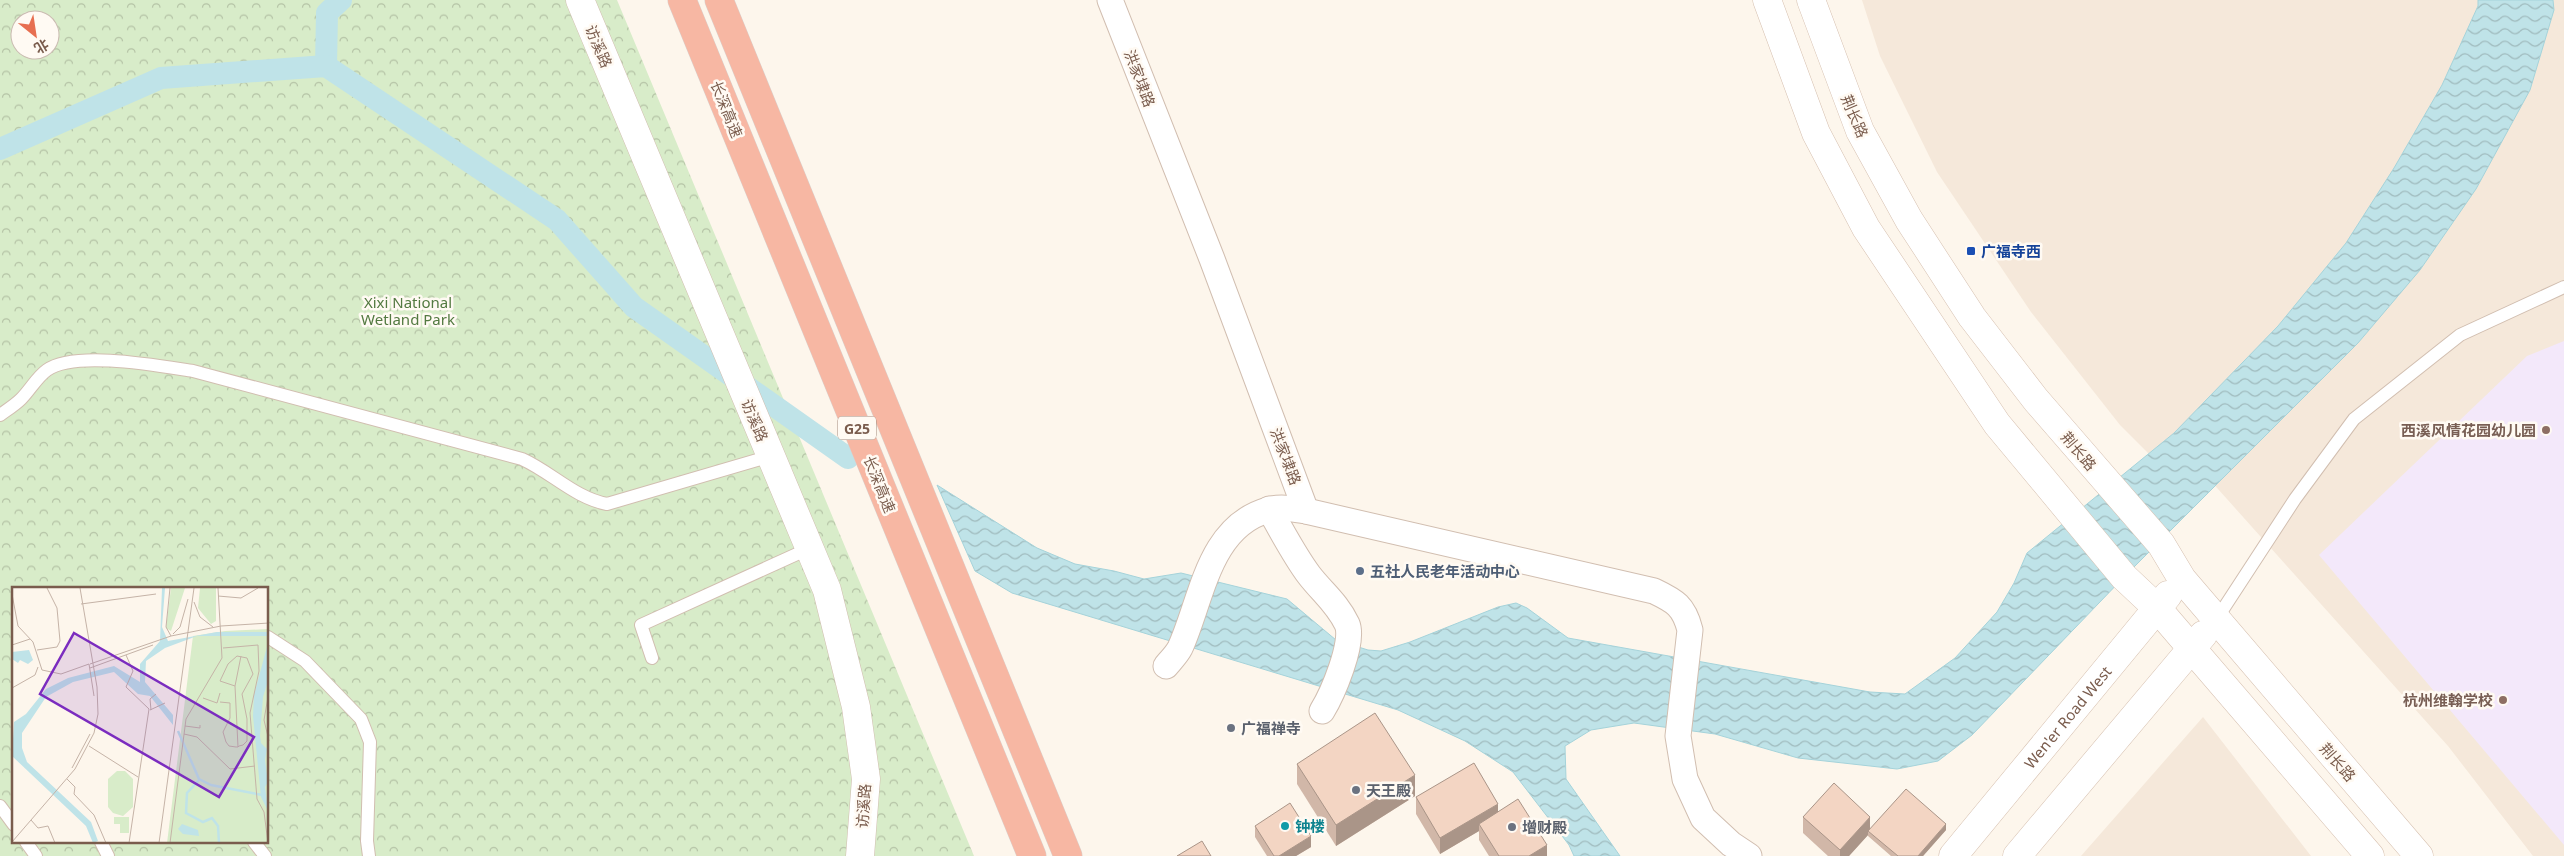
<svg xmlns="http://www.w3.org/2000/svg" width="2564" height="856" font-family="'Noto Sans','Noto Sans SC',sans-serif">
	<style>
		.residential { fill: #f5e8da }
		.education { fill: #f3e8fa }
		.forest { fill: url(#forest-crowns); fill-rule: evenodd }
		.water { fill: url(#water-waves); stroke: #a5d3da }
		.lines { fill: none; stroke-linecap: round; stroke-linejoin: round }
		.canal { stroke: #bfe3e8; stroke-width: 22 }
		.service-casing { stroke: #d1beb0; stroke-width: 14 }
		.minor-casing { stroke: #d1beb0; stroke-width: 27 }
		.tertiary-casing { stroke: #d1beb0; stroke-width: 29 }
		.secondary-casing { stroke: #d6c0b0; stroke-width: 29 }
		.motorway-casing { stroke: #dad1cd; stroke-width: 29 }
		.service { stroke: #fff; stroke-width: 12 }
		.minor { stroke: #fff; stroke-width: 25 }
		.tertiary { stroke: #fff; stroke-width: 28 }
		.secondary { stroke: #fff; stroke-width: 28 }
		.motorway { stroke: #f7b7a3; stroke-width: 28 }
		.wall { fill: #d1b7a8 }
		.shaded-wall { fill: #aa9588 }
		.building { fill: #f3d5c3; stroke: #aa9588 }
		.transit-dot { fill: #1a4fb4; stroke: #fffaf3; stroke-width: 2 }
		.education-dot { fill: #8d6e63; stroke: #fffaf3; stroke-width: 2 }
		.service-dot { fill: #5c6f8a; stroke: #fffaf3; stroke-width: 2 }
		.worship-dot { fill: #6b7280; stroke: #fffaf3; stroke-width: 2 }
		.culture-dot { fill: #0f9aa8; stroke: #fffaf3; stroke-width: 2 }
		.labels { text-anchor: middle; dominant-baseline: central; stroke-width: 5; stroke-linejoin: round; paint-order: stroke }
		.shield { fill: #fffaf3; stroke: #a28b7f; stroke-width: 1 }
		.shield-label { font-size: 14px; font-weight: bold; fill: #7a5c4d }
		.street-label { font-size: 15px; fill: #7a5c4d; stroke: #fffaf3 }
		.transit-label { font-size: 15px; font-weight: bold; fill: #164399; stroke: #fffaf3; text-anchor: start }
		.park-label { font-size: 15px; fill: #537a41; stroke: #fffaf3 }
		.education-label { font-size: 15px; font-weight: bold; fill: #785e54; stroke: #fffaf3; text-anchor: end }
		.service-label { font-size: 15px; font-weight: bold; fill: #4e5e75; stroke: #fffaf3; text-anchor: start }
		.worship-label { font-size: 15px; font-weight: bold; fill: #5b616d; stroke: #fffaf3; text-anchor: start }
		.culture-label { font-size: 15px; font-weight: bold; fill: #0d838f; stroke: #fffaf3; text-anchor: start }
		.inset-river { fill: none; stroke: #bfe3e8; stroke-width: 2.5 }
		.inset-road { fill: none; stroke: #c5b3a7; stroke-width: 1 }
		.view { fill: #7b2cbf; fill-opacity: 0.15; stroke: #7b2cbf; stroke-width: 2.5 }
		.inset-edge { fill: none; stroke: #7a5c4d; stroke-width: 2.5 }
	</style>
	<defs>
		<pattern id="forest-crowns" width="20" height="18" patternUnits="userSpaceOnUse" patternTransform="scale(1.25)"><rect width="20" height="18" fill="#d8ecc9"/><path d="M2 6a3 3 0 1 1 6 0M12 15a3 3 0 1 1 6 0" fill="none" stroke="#b4c2a5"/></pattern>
		<pattern id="water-waves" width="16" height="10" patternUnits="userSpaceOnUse" patternTransform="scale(1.25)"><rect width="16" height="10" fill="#bfe3e8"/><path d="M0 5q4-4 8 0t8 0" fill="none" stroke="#a0bbbe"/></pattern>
	</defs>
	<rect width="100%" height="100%" fill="#fdf6ec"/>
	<g class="residential">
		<polygon points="1862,0 2497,0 2403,195 2165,470 2120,425 2031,312 1937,172 1880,56"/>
		<polygon points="2528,0 2564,0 2564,856 2533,856 2448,746 2201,470"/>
		<polygon points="2203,717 2311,856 2081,856"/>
	</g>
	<polygon class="education" points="2564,341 2564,845 2319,555 2527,356"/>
	<path class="forest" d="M0,0H617L974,856H0ZM20,20H50V50H20ZM14,588H268V842H14Z"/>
	<polygon class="water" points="2478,0 2553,0 2554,10 2530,90 2476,189 2420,270 2358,343 2124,577 1972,735 1938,761 1897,769 1798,758 1715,734 1634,723 1591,730 1565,746 1566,779 1620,856 1574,856 1569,845 1513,772 1465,741 1398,710 1012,593 975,571 937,485 1037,548 1075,564 1114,571 1144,579 1181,573 1287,599 1336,640 1368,650 1381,651 1410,642 1498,607 1516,603 1527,608 1568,638 1870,692 1905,694 1955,658 1997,612 2014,583 2027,553 2174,433 2278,326 2346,243 2394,168 2442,85 2478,6"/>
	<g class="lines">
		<g class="canal">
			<polyline points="326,66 327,13 341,0"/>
			<polyline points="0,149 161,78 326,66 557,220 634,307 848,458"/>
		</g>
		<g class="service-casing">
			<g id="service">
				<path d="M0,415C7,410 15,405 21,399C30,390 37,377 47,370C75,350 160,366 193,371L522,459C551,472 575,498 607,504L771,456"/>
				<polyline points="2216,620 2295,499 2354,419 2460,335 2564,287"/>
				<polyline points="268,637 305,661 361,719 370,742 367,841 369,856"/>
				<polyline points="652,658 641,625 808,549"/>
				<polyline points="0,806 14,825"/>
				<polyline points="26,842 36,856"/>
				<polyline points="101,842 108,856"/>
				<polyline points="254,842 265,856"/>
			</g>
		</g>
		<g class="minor-casing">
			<g id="minor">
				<polyline points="1110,0 1212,259 1306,511"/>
				<path d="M1269,509C1282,531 1294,555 1309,575C1322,592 1337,603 1347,624C1355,642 1332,695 1322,711"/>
				<path d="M1166,666C1171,660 1177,654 1180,648C1202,600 1208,527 1268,510C1280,506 1294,509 1306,511L1654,591C1675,601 1684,606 1690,630L1678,736L1685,779L1703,818L1731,844L1749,856"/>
			</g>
		</g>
		<g class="tertiary-casing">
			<polyline id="tertiary" points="580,0 827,590 856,707 866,779 860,856"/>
		</g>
		<g class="secondary-casing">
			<g id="secondary">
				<polyline points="1767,0 1816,133 1866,228 1997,424 2124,577 2157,608 2370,856"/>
				<polyline points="1811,0 1860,131 1909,220 1972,317 2036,400 2161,544 2182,579 2419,856"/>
				<path id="s1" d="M1953,856L2168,595"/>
				<polyline points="2017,856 2203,635"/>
			</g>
		</g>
		<g class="motorway-casing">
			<g id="motorway">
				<polyline points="682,0 1032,856"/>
				<polyline points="719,0 1068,856"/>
			</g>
		</g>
		<use href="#service" class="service"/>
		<use href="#minor" class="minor"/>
		<use href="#tertiary" class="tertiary"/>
		<use href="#secondary" class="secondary"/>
		<use href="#motorway" class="motorway"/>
	</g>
	<g class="wall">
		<polygon points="1297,764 1415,796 1336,846 1297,784"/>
		<polygon points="1416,797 1498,812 1547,856 1489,856 1479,840 1479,831 1440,854 1416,814"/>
		<polygon points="1803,817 1870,829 1946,830 1923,856 1891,856 1868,836 1868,835 1849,856 1828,856 1803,833"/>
		<polygon points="1255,826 1311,847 1296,856 1267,856 1255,837"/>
	</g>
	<g class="shaded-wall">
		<polygon points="1415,775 1415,796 1336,846 1336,825"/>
		<polygon points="1498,804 1498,820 1479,824 1479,831 1440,854 1440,838"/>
		<polygon points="1870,817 1870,833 1868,831 1868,835 1849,856 1840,856 1840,850"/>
		<polygon points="1946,824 1946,830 1923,856 1918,856"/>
		<polygon points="1311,836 1311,847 1296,856 1279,856"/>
		<polygon points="1547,845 1547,856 1529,856"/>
	</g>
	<g class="building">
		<polygon points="1375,713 1415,775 1336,825 1297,764"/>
		<polygon points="1474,763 1498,804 1440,838 1416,797"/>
		<polygon points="1834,783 1870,817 1840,850 1803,817"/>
		<polygon points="1906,789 1946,824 1918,856 1898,856 1868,831"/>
		<polygon points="1518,799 1547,845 1529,856 1499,856 1479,824"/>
		<polygon points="1290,803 1311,836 1279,856 1274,856 1255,826"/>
		<polygon points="1202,841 1211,856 1177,856"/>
	</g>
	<rect class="transit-dot" x="1966" y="246" width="10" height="10" rx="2.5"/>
	<g class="education-dot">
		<circle cx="2546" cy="430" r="5"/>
		<circle cx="2503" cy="700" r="5"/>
	</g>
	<circle class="service-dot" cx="1360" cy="571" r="5"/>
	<g class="worship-dot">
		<circle cx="1231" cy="728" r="5"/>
		<circle cx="1356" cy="790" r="5"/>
		<circle cx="1512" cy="827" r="5"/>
	</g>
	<circle class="culture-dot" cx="1285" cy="826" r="5"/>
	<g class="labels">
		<rect class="shield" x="838" y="416.5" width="38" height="23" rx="4"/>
		<g class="shield-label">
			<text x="857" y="428">G25</text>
		</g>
		<g class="street-label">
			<text transform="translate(599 46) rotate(67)">访溪路</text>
			<text transform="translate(1140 78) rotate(69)">洪家埭路</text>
			<text transform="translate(727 109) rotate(68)">长深高速</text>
			<text transform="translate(1855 116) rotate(67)">荆长路</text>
			<text transform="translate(755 420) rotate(67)">访溪路</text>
			<text transform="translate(2079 451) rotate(50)">荆长路</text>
			<text transform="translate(1286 456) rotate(69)">洪家埭路</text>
			<text transform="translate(880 484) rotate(68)">长深高速</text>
			<text stroke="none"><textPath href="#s1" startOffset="180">Wen'er Road West</textPath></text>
			<text transform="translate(2338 762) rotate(49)">荆长路</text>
			<text transform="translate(863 806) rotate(-86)">访溪路</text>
		</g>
		<g class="transit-label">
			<text x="1981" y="251">广福寺西</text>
		</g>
		<g class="park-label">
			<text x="408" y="302">Xixi National<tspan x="408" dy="17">Wetland Park</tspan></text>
		</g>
		<g class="education-label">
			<text x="2536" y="430">西溪风情花园幼儿园</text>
			<text x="2493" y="700">杭州维翰学校</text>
		</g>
		<g class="service-label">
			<text x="1370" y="571">五社人民老年活动中心</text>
		</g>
		<g class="worship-label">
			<text x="1241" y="728">广福禅寺</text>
			<text x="1366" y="790">天王殿</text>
			<text x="1522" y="827">增财殿</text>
		</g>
		<g class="culture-label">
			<text x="1295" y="826">钟楼</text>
		</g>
	</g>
	<g transform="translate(12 587)">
		<rect width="256" height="256" fill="#fdf6ec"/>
		<path d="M188,1H204V34L199,37L186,21ZM105,184H113L121,192V220L111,229L101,226L96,220V192ZM102,230H117V246H108V237H102Z" fill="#d8ecc9"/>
		<path d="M159,1H173L159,44L154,41ZM256,42V256H155L181,49L213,44Z" fill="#d8ecc9"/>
		<path d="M197,240L204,244L202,250L196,256H183Z" fill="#d8ecc9"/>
		<path d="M150,1H153L150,40L156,54L205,45H256V49H185L153,61L134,74L133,95L161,128V138L138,109L126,107L102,85L61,95L34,110L10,146V161L15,175L79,235L86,254L81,256L74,239L0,169L2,135L14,127L34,102L56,91L102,79L128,95V77L148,54ZM256,56V94L251,110L248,149L249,156L255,162L253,173L256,195L253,200L256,224L249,210L241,129L242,108ZM17,63L21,73L16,77L8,73L6,76L0,72V65ZM170,237L186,243L187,249L171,247L166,242Z" fill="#bfe3e8"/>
		<path class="inset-river" d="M166,144L187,192L199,198L250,208M187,193L175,206L174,226L191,235L200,231L206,239L207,256"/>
		<path class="inset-road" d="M158,1L154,40L159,49M0,7L6,39L21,55L30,83L49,87L77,77M206,9L229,11L246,1M182,15L188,30M69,17L144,7M188,30L201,40M161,47L168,40L176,12M0,58L18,52M211,61L246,58L247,84L238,126L245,212L252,225L256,256M25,63L45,60L48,54L45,21L35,1M114,68L121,84L114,100L137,122M77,77L82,109M78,77L159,49L209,39L257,36M78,81L141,58M223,99L229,69M0,101L23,88L26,80M257,104L252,133L257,154M191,111L205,116L208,106M208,115L218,116V131L211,145L214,155L217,159L224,160H226L227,159L231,158L235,154V132L230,107L241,87L235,71L225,69L216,77L208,94L223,99L226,160M138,123L153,116M139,123L138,112L144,107M173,139L188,141V138M172,147L185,150L218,182L243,179M77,159L126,190M60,181L78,147M55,192L63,200L62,207L82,228L94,256M19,233L26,241L36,239L43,256M0,255L63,182L82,146L86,127L85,100L68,1M117,256L137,122M147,256L182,1M158,256L174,132L210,71L206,1"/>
		<path class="view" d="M62,46L242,150L207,210L28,107Z"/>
		<rect width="256" height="256" class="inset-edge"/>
	</g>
	<g transform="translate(35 35) rotate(150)"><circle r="24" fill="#fffaf3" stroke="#cabbb1"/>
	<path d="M0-4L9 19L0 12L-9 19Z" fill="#e76f51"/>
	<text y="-8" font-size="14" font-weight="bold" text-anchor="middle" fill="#7a5c4d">北</text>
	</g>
</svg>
